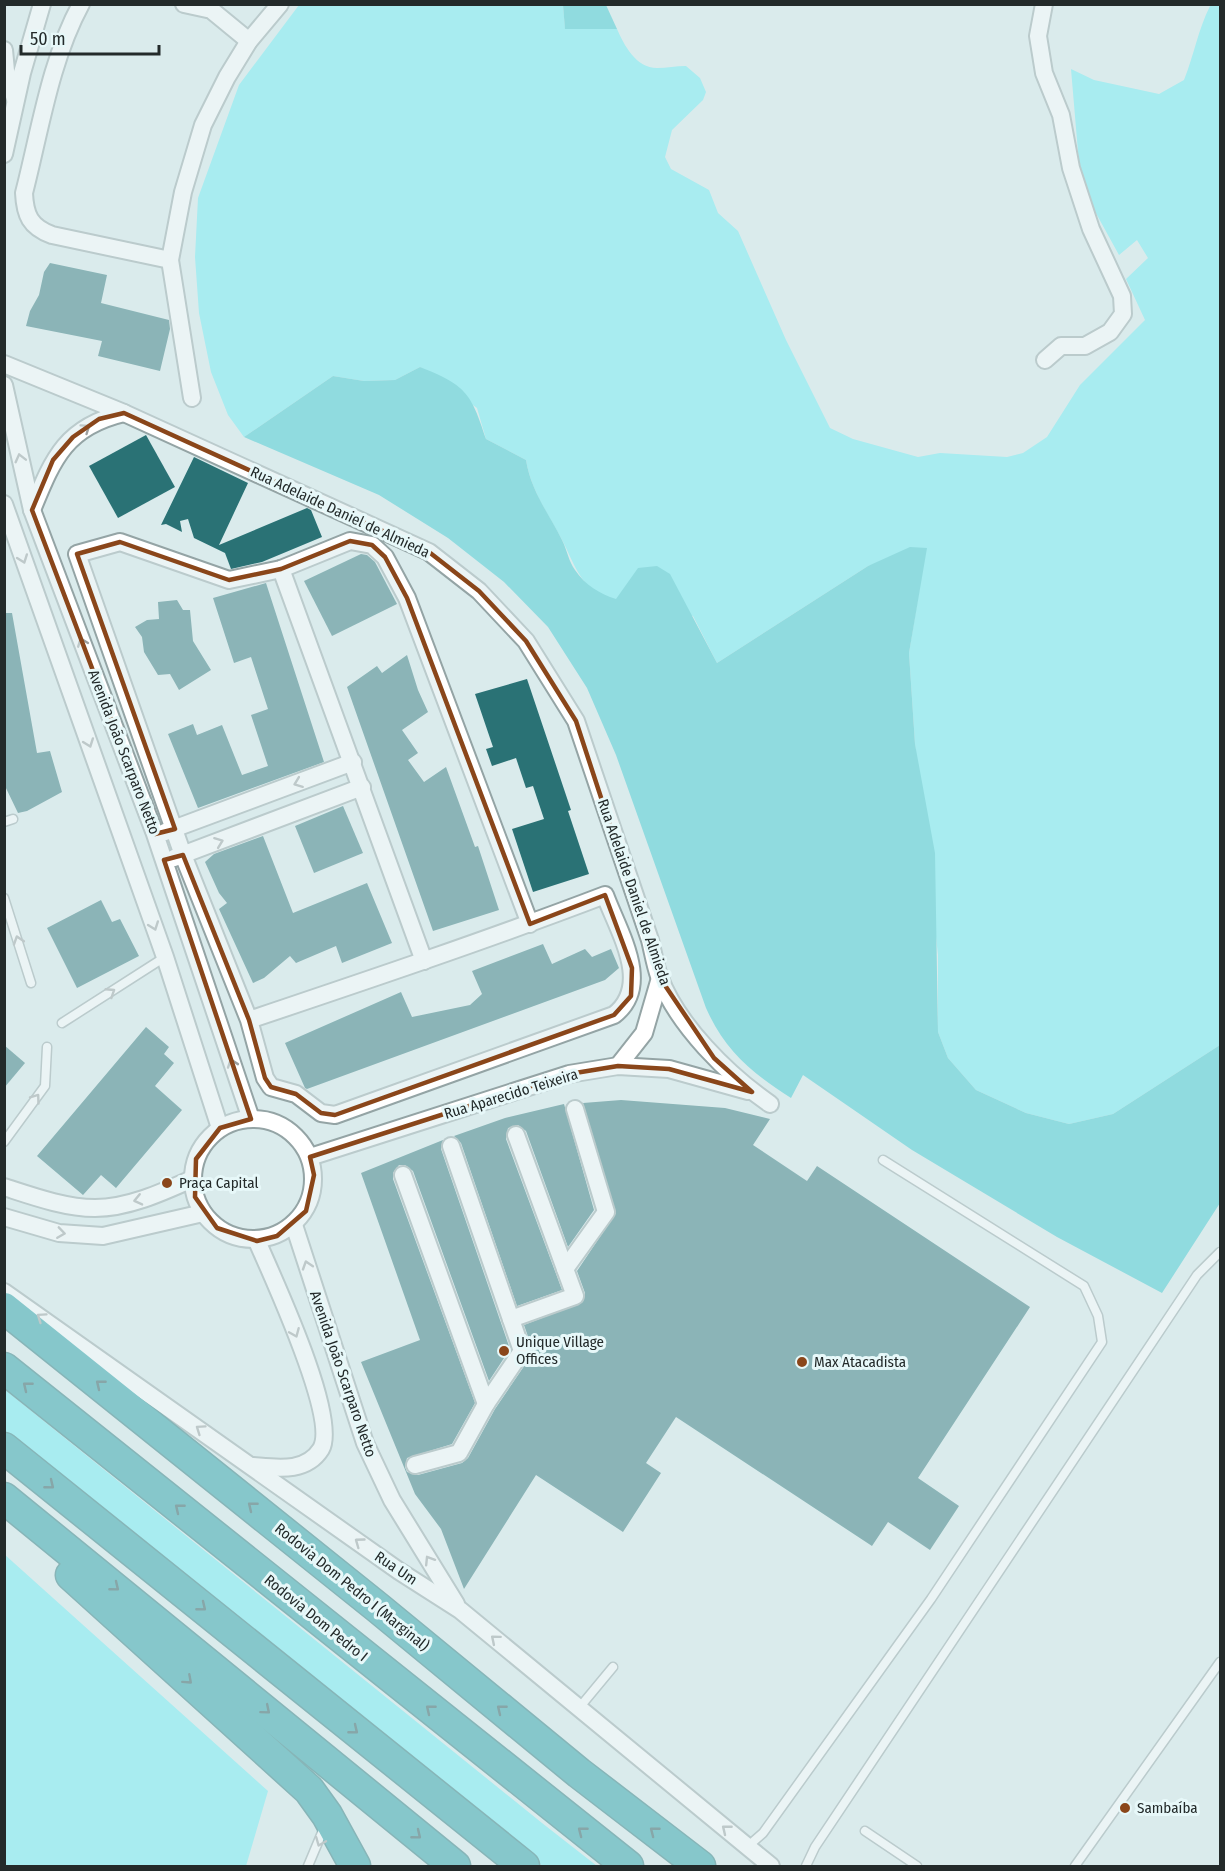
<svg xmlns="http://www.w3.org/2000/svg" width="1225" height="1871" font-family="'Fira Sans Condensed',sans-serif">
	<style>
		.green { fill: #6aedf3 }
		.forest { fill: #37c7ce }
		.building { fill: #2a7275 }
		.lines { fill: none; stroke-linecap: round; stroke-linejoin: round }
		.lane-casing { stroke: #94a4a5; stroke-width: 11 }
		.street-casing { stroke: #94a4a5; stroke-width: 20 }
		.highway-casing { stroke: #227478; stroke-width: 33 }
		.lane { stroke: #fff; stroke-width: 8 }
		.street { stroke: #fff; stroke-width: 16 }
		.highway { stroke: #219ca2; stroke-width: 30 }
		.oneway { stroke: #9c9f9f }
		.oneway2 { stroke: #225254 }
		.marked { fill: none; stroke: #8a461a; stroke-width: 4.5; stroke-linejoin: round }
		.poi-dot { fill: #8a461a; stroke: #e7f8f9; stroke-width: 2 }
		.labels { text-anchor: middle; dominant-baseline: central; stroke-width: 6; stroke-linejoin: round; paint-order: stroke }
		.street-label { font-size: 15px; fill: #232a2a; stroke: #e7f8f9 }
		.poi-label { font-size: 15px; fill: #232a2a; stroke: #e7f8f9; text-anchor: start }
	</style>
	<rect width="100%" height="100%" fill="#daebec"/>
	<g class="green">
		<path d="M299,5H563L565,28L592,23L617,29C624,45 636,68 657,68C667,68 676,66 686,66L700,78L706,92L703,100L672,130L665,157L671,169L709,190L718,213L738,231L786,340L830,428L853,439L918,457L940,453L1007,457L1023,453L1047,437L1080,385L1145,320L1126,279L1148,258L1137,240L1119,255L1092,206L1080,175L1071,69L1094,80L1159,94L1184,80C1194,55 1198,30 1210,6L1220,5V1045L1113,1114L1069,1124L1026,1113L976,1090L948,1058L938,1032V955L915,744L909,653L926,548L868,566L717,663L693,616C668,611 621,605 599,594C578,582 572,558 561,538C547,512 531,490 526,460L486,439L477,408L420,367L395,380L364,381L333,376L244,437L228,415L211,372L199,313L195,257L198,198L239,85Z"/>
		<polygon points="4,1389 542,1823 597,1866 542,1866 528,1851 5,1432"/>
		<polygon points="4,1554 268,1791 246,1866 5,1866"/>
	</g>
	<g class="forest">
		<polygon points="563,5 606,5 617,29 565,29"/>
		<path d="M420,367C465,385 471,392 486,439L526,460C531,491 548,512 562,540C567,550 569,562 575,570C585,585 600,594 616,599L638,568L657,566L670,574L717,663L868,566L910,547L927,548L909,653L915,744L935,853L938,1032L948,1058L976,1090L1026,1113L1069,1124L1113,1114L1220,1045V1203L1162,1293L1057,1237L912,1150L803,1075L791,1098C752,1073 725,1051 706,1008L616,755L587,688L548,627L504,582L448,538L379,495L244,437L333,376L364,381L395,380Z"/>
	</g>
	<g class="building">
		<polygon points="50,263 107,275 101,303 169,320 170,329 160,371 98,356 102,341 26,326 30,311 39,295 44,272"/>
		<polygon points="146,435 175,487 118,518 89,466"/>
		<polygon points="194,457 248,483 219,545 307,508 311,510 322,537 262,562 231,569 225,553 194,538 188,519 180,521 182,532 166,524 161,525"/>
		<polygon points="361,554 367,555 375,562 397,604 332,636 304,581"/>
		<polygon points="266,583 324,762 198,808 168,734 193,724 197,735 222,725 242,775 268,766 251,715 268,709 251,657 234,663 213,598"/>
		<polygon points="177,600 183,610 190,610 193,641 211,670 179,690 170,674 158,675 144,652 142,637 135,627 147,620 159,619 158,602"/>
		<polygon points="4,613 12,613 37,753 50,751 62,792 27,811 18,813 4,784"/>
		<polygon points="407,655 418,690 428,712 402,730 418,753 408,760 424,782 446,767 475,847 478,846 499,910 433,931 347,687 377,666 382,673"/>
		<polygon points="527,679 571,810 568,811 589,874 533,892 512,829 544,819 533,786 526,788 516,758 492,766 486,749 493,747 475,694"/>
		<polygon points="343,806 363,853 314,873 295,826"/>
		<polygon points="263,836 293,913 367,883 392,943 342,963 336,946 296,963 290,956 264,978 253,983 219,909 227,903 219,893 205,862 214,854"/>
		<polygon points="101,900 112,922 120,919 139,956 77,988 47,928"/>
		<polygon points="543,944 552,964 585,949 592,957 611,949 619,968 605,980 307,1089 305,1088 285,1043 401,992 412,1017 470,1005 482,994 472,971"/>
		<polygon points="146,1027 169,1047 164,1054 174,1063 155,1086 182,1110 116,1188 101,1175 83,1195 37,1156"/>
		<polygon points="4,1045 25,1063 4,1088"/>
		<polygon points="621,1100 725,1108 770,1119 753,1145 807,1181 817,1166 1030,1307 918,1478 959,1506 930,1550 888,1522 872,1546 676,1417 646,1463 661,1473 623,1532 536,1475 464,1589 441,1529 415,1494 361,1362 420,1340 361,1173 443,1140 441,1149 510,1349 489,1381 413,1171 405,1165 399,1165 393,1173 393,1179 475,1403 452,1444 407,1458 405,1467 407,1472 418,1475 462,1463 468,1458 495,1409 531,1356 532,1348 524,1325 583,1302 585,1293 577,1271 616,1213 583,1103"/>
		<polygon points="564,1104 594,1210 568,1247 526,1131 518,1125 508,1128 506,1139 562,1290 517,1306 461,1143 454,1136 505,1118"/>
	</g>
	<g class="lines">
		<g class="lane-casing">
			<g id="lane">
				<polyline points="4,822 13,819"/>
				<polyline points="4,898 31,983"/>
				<polyline points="62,1023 165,957"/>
				<polyline points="4,1142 45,1086 47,1047"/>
				<polyline points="579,1708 613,1667"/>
				<polyline points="865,1831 917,1866"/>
				<polyline points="747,1847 763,1833 931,1599 1102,1342 1098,1316 1084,1286 883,1160"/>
				<polyline points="308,1866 324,1828"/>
				<polyline points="806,1866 815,1847 1197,1275 1220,1252"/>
				<polyline points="1075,1866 1220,1662"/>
			</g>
		</g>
		<g class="street-casing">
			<g id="street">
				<path d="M81,4C50,61 40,131 24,193C25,215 30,227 52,235L170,260"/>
				<polyline points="184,4 207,9"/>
				<polyline points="204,4 249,41"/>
				<polyline points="1044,4 1038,36 1044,73 1061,115 1071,168 1091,229 1122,296 1123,314 1110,332 1085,346 1061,346 1045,360"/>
				<polyline points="4,50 6,71 15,99"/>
				<polyline points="4,154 22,73 42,4"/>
				<path d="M4,364L124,413L429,552L479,591L526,641L576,721L650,940C653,952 655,965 659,976C677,1025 728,1075 770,1104"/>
				<polyline points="4,385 32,510 155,834 251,1119"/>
				<polyline points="192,398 170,260 183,192 203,125 227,77 249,41 280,4"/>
				<polyline points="4,504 165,957 220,1128"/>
				<path d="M32,510C53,459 65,427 124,413"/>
				<polyline points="281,569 424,961"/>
				<polyline points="165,832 353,762"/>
				<polyline points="174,858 362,787"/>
				<path d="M249,1020C368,980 487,940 605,895C618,931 653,985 614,1015L335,1115L321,1113L296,1094L271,1087L265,1078L249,1020L183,855L77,554L120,542L229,580L281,569L350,541L372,545L385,557L407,598L530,924"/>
				<polyline points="618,1066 644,1033 660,978"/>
				<circle cx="253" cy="1179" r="60"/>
				<polyline points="310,1157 569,1074 618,1066 669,1069 748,1091"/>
				<polyline points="403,1175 486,1404"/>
				<path d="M4,1187C32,1196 65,1208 95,1208C128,1208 163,1192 192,1179"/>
				<polyline points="4,1217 59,1233 103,1236 203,1213"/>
				<polyline points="294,1225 365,1443 392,1500 456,1604"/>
				<polyline points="565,1269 606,1212 575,1109"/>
				<polyline points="4,1292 399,1571 460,1610 771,1866"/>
				<polyline points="511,1319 575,1296 516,1135"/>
				<polyline points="415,1465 459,1453 486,1404 522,1351 451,1146"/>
				<path d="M253,1466C277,1468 306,1473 321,1449C339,1418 272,1276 257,1241"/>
			</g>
		</g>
		<g class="highway-casing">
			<g id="highway">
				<polyline points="4,1308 377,1607 579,1773 700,1866"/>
				<polyline points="4,1368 628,1866"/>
				<polyline points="4,1448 524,1866"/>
				<polyline points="4,1498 455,1866"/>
				<polyline points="71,1575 309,1790 327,1815 355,1866"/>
			</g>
		</g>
		<use href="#lane" class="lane"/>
		<use href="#street" class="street"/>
		<use href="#highway" class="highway"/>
	</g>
	<defs><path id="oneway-chevron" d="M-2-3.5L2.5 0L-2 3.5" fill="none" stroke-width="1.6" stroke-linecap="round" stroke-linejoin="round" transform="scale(1.5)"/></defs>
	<g class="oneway">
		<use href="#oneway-chevron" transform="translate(86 428) rotate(-35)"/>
		<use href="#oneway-chevron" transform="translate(20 458) rotate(-104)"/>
		<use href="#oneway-chevron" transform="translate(23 559) rotate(70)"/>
		<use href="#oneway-chevron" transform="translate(82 642) rotate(-111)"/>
		<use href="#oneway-chevron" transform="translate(89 743) rotate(70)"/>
		<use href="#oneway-chevron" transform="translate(298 783) rotate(159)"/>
		<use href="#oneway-chevron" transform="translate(219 842) rotate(-21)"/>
		<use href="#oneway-chevron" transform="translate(154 926) rotate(70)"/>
		<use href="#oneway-chevron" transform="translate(18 940) rotate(-108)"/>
		<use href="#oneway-chevron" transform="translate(111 992) rotate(-33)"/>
		<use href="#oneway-chevron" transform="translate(232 1063) rotate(-109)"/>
		<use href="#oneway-chevron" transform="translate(36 1098) rotate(-54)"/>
		<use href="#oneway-chevron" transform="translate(138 1200) rotate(167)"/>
		<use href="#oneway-chevron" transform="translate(61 1233) rotate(8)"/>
		<use href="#oneway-chevron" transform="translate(307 1265) rotate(-108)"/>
		<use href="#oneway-chevron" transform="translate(41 1317) rotate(-145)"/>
		<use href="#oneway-chevron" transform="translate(295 1333) rotate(67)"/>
		<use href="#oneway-chevron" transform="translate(200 1429) rotate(-145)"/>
		<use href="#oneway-chevron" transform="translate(359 1542) rotate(-144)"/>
		<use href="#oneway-chevron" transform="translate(429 1560) rotate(-122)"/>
		<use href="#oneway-chevron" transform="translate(495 1639) rotate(-140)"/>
		<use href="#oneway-chevron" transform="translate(726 1829) rotate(-141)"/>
		<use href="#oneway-chevron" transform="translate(320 1842) rotate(112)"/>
	</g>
	<g class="oneway2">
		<use href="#oneway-chevron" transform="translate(100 1384) rotate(-141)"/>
		<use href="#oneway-chevron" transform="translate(27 1386) rotate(-141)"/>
		<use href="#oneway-chevron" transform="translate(50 1485) rotate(39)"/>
		<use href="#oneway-chevron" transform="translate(252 1506) rotate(-141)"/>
		<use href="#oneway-chevron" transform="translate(179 1508) rotate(-141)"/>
		<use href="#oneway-chevron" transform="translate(115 1587) rotate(39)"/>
		<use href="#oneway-chevron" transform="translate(202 1607) rotate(39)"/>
		<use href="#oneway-chevron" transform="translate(188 1680) rotate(42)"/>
		<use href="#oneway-chevron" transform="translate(430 1709) rotate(-141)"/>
		<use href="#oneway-chevron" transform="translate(501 1709) rotate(-141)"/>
		<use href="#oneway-chevron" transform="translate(266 1710) rotate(40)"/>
		<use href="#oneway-chevron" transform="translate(354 1730) rotate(39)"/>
		<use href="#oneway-chevron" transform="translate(582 1831) rotate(-142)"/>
		<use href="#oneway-chevron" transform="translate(654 1831) rotate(-142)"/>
		<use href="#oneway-chevron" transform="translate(417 1835) rotate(39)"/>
	</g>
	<path d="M0 0H1225V1871H0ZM124,413L429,552L479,591L526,641L576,721L660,978L714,1058L752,1092L669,1069L618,1066L569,1074L310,1157L314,1175L306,1211L277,1236L257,1241L217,1228L195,1197L196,1159L220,1128L251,1119L164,860L183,855L249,1020L265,1078L271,1087L296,1094L321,1113L335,1115L614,1015L631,996L632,968L605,895L530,924L407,598L385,557L372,545L350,541L281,569L229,580L120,542L77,554L175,829L155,834L32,510L53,460L73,437L99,419Z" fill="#daebec" fill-opacity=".55" fill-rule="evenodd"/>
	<path class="marked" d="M124,413L429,552L479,591L526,641L576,721L660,978L714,1058L752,1092L669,1069L618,1066L569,1074L310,1157L314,1175L306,1211L277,1236L257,1241L217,1228L195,1197L196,1159L220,1128L251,1119L164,860L183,855L249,1020L265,1078L271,1087L296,1094L321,1113L335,1115L614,1015L631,996L632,968L605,895L530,924L407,598L385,557L372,545L350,541L281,569L229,580L120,542L77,554L175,829L155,834L32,510L53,460L73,437L99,419Z"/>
	<g class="poi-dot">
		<circle cx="167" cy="1183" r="6"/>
		<circle cx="504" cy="1351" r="6"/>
		<circle cx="802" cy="1362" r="6"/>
		<circle cx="1125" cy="1808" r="6"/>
	</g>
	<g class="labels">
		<g class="street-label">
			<text transform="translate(340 512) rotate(25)">Rua Adelaide Daniel de Almieda</text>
			<text transform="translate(124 752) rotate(69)">Avenida João Scarparo Netto</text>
			<text transform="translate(634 892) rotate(71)">Rua Adelaide Daniel de Almieda</text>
			<text transform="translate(511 1094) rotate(-17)">Rua Aparecido Teixeira</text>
			<text transform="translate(343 1374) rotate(71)">Avenida João Scarparo Netto</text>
			<text transform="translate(396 1568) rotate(34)">Rua Um</text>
			<text transform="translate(352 1587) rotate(39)">Rodovia Dom Pedro I (Marginal)</text>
			<text transform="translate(316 1618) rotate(39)">Rodovia Dom Pedro I</text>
		</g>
		<g class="poi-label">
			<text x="179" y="1183">Praça Capital</text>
			<text x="516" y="1342">Unique Village<tspan x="516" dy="17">Offices</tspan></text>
			<text x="814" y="1362">Max Atacadista</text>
			<text x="1137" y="1808">Sambaíba</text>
		</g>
	</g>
	<rect width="1225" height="1871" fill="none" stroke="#232a2a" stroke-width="12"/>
	<path d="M21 45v9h138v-9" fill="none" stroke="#232a2a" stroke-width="3"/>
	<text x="30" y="45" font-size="18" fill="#232a2a" stroke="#e7f8f9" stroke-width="4.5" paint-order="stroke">50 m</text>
</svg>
